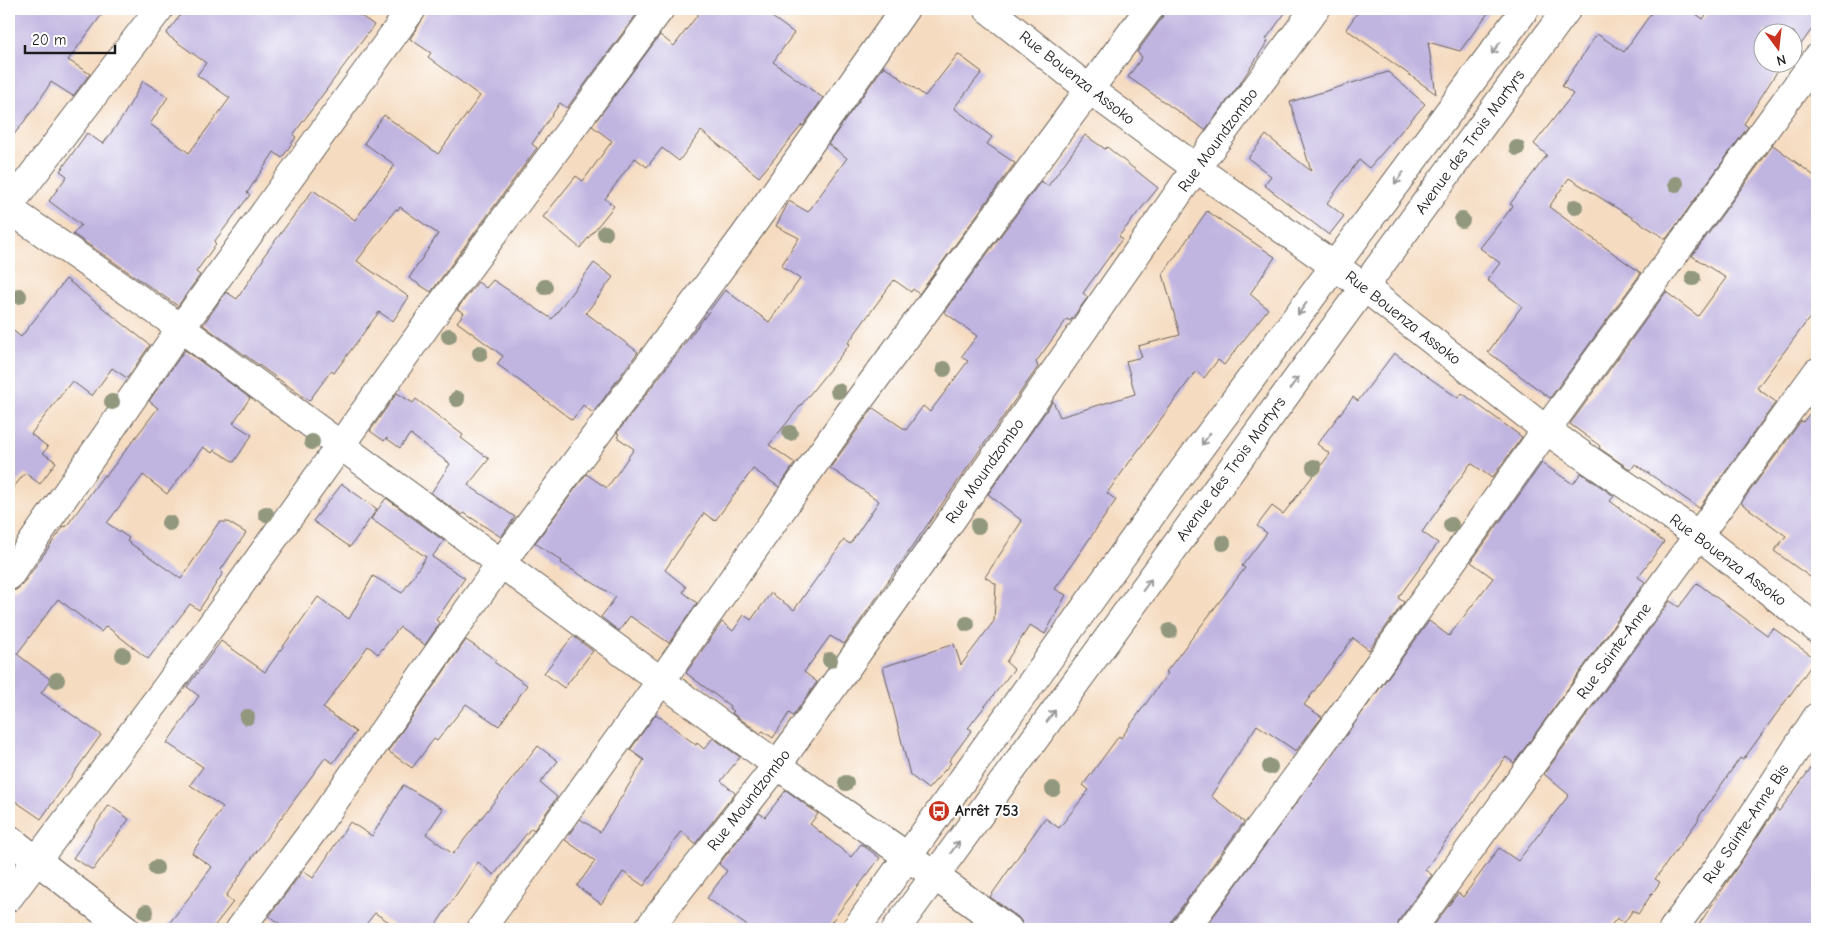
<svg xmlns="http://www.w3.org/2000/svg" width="1826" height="938" font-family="'Comic Neue',sans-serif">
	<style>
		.building { fill: #c0b4e0 }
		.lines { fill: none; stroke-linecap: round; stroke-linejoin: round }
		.minor-casing { stroke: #685f56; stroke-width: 30 }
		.primary-casing { stroke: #685f56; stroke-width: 30 }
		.minor { stroke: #fff; stroke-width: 28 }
		.primary { stroke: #fff; stroke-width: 28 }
		.tree { fill: #92987e }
		.oneway { stroke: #999 }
		.labels { text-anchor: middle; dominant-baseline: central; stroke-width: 4; stroke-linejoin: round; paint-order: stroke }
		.street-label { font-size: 16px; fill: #1c1c1c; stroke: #fff }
		.poi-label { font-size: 16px; font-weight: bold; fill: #1c1c1c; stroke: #fff; text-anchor: start }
	</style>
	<rect width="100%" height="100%" fill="#fff"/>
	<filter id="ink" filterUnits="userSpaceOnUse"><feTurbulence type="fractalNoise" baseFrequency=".02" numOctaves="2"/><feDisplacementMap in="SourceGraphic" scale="10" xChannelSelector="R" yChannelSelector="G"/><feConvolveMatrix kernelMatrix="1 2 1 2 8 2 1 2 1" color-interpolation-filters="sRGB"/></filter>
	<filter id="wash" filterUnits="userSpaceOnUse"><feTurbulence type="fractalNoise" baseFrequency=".0096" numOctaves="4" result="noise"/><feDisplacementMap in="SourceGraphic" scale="20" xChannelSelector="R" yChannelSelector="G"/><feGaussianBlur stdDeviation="1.12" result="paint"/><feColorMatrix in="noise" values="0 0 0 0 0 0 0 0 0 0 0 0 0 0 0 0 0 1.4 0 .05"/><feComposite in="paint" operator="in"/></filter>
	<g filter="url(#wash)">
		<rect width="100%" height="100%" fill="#f5dcc1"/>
		<g id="blocks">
			<g class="building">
				<polygon points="9,9 106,9 68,60 90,74 73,96 51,82 36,106 9,141"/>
				<polygon points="185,9 351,9 374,25 293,135 296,137 282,158 274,152 247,193 250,195 214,242 216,244 196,272 200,275 178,306 73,234 81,225 49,201 67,176 60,171 87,133 103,144 122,118 143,81 168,97 150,124 189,153 230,98 197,75 206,63 166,34"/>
				<polygon points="429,9 628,9 636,15 567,108 560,103 532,144 537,148 431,292 409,278 438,234 400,207 398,210 396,209 357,261 409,297 393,321 379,312 334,373 331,371 309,401 203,325 226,292 237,299 264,258 263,257 313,190 355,220 395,165 364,143 384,115 438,154 480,96 428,57 431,53 410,39"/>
				<polygon points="702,9 761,9 794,33 773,62 823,98 803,126 802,125 759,177 701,131 679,161 662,148 647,167 635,158 605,199 614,206 580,248 543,217 576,176 583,181 612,141 592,126 660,35 674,46"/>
				<polygon points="1165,9 1288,9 1266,39 1268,41 1239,85 1205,130 1128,77 1142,57 1137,52 1162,18"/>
				<polygon points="1360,9 1491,9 1460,51 1428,42 1436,94 1346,29"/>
				<polygon points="1654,9 1689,9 1703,19 1710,9 1817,9 1817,22 1794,54 1794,32 1764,32 1764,62 1787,62 1783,68 1780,67 1744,124 1748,127 1666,239 1569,178 1549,207 1641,273 1550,398 1488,352 1522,306 1487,280 1500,263 1480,248 1513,206 1510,204 1547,155 1534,144 1573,94 1562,86 1597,34 1624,52"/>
				<polygon points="958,54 982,72 954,108 992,137 987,144 1015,163 919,294 913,289 911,292 894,280 848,343 850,344 769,445 795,463 779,487 753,469 715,521 704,513 665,570 686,587 683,592 697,603 669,643 630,616 619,631 601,617 616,597 561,563 562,561 535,543 586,474 607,488 634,449 617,437 619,434 617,433 725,290 769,322 800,279 781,266 799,238 776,226 789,201 808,212 847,158 828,144 884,66 925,96"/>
				<polygon points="1388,72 1425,104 1369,168 1359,160 1327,203 1344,216 1329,235 1264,185 1271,176 1248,158 1266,135 1311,171 1290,102"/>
				<polygon points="1085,135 1105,149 1107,147 1158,188 1119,236 1122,239 1083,293 1088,297 1070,321 1067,319 1036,362 1038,367 844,644 830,636 804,672 817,682 793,716 789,713 773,738 763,731 760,733 732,713 734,711 729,708 730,706 686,673 722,622 733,631 744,615 751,620 771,593 794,610 844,540 850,544 879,501 830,468 873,408 906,430 923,406 930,412 968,361 961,357 977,336 944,312 1041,181 1048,186"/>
				<polygon points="1773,145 1817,178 1817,308 1757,388 1776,402 1699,508 1635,464 1631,470 1599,448 1600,446 1570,424 1666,292 1698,316 1726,278 1692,256"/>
				<polygon points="1207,211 1275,257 1250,294 1268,309 1224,365 1218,360 1204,378 1196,371 1107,493 1116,500 1055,589 1066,595 1045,634 1030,625 1006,662 1014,669 968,728 972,730 949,761 951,763 928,789 910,775 883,667 954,644 961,665 994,621 996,584 985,577 1022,521 988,494 1053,401 1060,417 1135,394 1126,361 1142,357 1138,346 1180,335 1163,274"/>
				<polygon points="594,263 613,277 586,313 638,352 593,413 583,405 572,420 497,364 503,356 457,322 464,313 457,309 478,282 486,288 493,280 552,319"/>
				<polygon points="66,279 150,345 127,378 112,368 92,396 72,381 31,434 48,447 43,453 56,462 40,484 25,473 9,493 9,327 21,337"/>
				<polygon points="185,350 250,398 233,423 252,435 234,462 214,450 212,453 203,447 167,494 143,475 107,523 129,538 127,541 181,579 219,522 228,522 246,533 220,571 223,573 199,610 190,604 148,659 106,626 101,632 58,599 17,654 51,680 41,693 101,735 41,819 9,797 9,591 16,590 22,585 64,526 66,527 104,475 106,476 158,408 149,401"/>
				<polygon points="1394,353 1458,398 1462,393 1522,437 1492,478 1471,463 1422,532 1438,543 1398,598 1404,602 1369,650 1353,638 1304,705 1322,717 1296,751 1257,725 1211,796 1244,822 1172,920 1170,929 1023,929 1022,922 1018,917 990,897 1045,818 1059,828 1089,790 1083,785 1119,736 1121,738 1168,673 1166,672 1245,568 1242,566 1267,533 1257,526 1272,506 1283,514 1330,454 1317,444 1353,397 1358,401"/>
				<polygon points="397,393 413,403 416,399 463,435 461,438 489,459 468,485 515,517 501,537 464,513 462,515 431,493 450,464 410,434 400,448 386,438 384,441 370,431"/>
				<polygon points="1817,404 1817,582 1774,551 1786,536 1741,503 1801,421 1803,422"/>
				<polygon points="1542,463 1573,484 1581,473 1614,496 1610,501 1664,542 1638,577 1645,582 1514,763 1506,757 1425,870 1432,875 1399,920 1397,929 1204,929 1429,621 1449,636 1493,578 1471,562"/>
				<polygon points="342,484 377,509 350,547 313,521"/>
				<polygon points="386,498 444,541 432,557 465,578 436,620 440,623 425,645 400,627 378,654 368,646 323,708 356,732 333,763 325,758 249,862 226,896 233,902 212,929 165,929 212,867 192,853 223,807 190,785 203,767 167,743 199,696 187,687 221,641 265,672 318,597 349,619 373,576 402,593 426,557 371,519"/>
				<polygon points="1697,583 1767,635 1773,628 1816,659 1743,760 1740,758 1698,818 1699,819 1655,879 1660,882 1638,914 1633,910 1624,923 1617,918 1608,929 1431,929 1458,893 1463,897 1499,848 1518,861 1569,795 1544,774 1670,601 1679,607"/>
				<polygon points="573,636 593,651 564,688 544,673"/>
				<polygon points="466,640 496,660 494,662 527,685 499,726 466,704 437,741 434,739 412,768 388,751"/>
				<polygon points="656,714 696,745 697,743 704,749 713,738 740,757 721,781 735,793 695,844 681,831 644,886 623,872 601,904 577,886 595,861 565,840 580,819 600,832 644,760 630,750"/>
				<polygon points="538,746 558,761 540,783 557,797 534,830 531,828 494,875 478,862 433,929 400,929 375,913 362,929 287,929 269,916 303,871 313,878 350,822 372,836 403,785 443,809 426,834 453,854"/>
				<polygon points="1817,760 1817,929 1696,929 1776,809 1779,811 1783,806"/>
				<polygon points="786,790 818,814 810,824 851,857 861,844 880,858 826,929 752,929 707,898 727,871 719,864 759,813 765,817"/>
				<polygon points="109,805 129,819 93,870 73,858"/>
			</g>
		</g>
	</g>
	<g filter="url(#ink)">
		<use href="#blocks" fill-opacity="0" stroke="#685f56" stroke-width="1"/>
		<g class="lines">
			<g class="minor-casing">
				<g id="minor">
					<polyline points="988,9 1090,90 1196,168 1364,287 1546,430 1698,535 1817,629"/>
					<polyline points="9,206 159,9"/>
					<polyline points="9,209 181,328 661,681 834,806 907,856 1008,929"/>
					<polyline points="9,576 181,328 412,9"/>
					<polyline points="9,839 126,929"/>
					<polyline points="9,897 167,687 446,298 660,9"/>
					<polyline points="240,929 319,823 501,563 745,235 905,9"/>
					<polyline points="481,929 661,681 849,414 1149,9"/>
					<polyline points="648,929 778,764 936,542 1196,168 1315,9"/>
					<polyline points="1185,929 1333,728 1546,430 1817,58"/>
					<polyline points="1412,929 1817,372"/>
					<polyline points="1673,929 1726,857 1817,717"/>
				</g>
			</g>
			<g class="primary-casing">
				<g id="primary">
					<polyline points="856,929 1184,469 1525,9"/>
					<polyline points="896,929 1567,9"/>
				</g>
			</g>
			<use href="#minor" class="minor"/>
			<use href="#primary" class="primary"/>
		</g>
		<g class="tree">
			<circle cx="1517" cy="148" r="8"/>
			<circle cx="1676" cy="184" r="8"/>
			<circle cx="1575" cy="207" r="8"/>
			<circle cx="1462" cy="220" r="8"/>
			<circle cx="605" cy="233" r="8"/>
			<circle cx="1693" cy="278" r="8"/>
			<circle cx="545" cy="287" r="8"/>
			<circle cx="19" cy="296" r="8"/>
			<circle cx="449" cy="336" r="8"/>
			<circle cx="480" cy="353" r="8"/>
			<circle cx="944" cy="369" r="8"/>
			<circle cx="838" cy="391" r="8"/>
			<circle cx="457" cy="399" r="8"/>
			<circle cx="112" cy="402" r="8"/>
			<circle cx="790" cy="433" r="8"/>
			<circle cx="312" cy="442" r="8"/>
			<circle cx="1314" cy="467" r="8"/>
			<circle cx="266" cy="514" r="8"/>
			<circle cx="169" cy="523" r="8"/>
			<circle cx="1451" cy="525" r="8"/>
			<circle cx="978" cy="526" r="8"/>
			<circle cx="1223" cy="543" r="8"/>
			<circle cx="967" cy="624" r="8"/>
			<circle cx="1170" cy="631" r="8"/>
			<circle cx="123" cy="655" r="8"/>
			<circle cx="830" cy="660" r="8"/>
			<circle cx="57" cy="680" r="8"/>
			<circle cx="247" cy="717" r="8"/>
			<circle cx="1270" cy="767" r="8"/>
			<circle cx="846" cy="783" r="8"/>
			<circle cx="1053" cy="789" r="8"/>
			<circle cx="156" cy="868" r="8"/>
			<circle cx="146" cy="912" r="8"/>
		</g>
		<defs><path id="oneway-shaft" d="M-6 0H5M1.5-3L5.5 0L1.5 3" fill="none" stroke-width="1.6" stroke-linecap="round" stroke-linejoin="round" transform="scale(1.25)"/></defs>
		<g class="oneway">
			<use href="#oneway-shaft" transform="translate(1496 48) rotate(127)"/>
			<use href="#oneway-shaft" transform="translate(1399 178) rotate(127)"/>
			<use href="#oneway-shaft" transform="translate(1302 309) rotate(126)"/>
			<use href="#oneway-shaft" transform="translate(1294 383) rotate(-54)"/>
			<use href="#oneway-shaft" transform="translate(1206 439) rotate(126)"/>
			<use href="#oneway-shaft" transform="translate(1147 585) rotate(-54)"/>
			<use href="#oneway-shaft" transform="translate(1051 716) rotate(-54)"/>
			<use href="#oneway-shaft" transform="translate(955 847) rotate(-54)"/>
		</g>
	</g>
	<defs>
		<g id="bus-disc" transform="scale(1.125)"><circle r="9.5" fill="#c8321e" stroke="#fff"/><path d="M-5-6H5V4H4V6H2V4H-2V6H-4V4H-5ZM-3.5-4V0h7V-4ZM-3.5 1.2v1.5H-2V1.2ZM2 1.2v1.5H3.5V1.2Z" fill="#fff"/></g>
	</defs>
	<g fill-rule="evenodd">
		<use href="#bus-disc" x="939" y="811"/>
	</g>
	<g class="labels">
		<g class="street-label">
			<text transform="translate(1077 78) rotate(38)">Rue Bouenza Assoko</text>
			<text transform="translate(1218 140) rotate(-54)">Rue Moundzombo</text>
			<text transform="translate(1470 142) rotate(-54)">Avenue des Trois Martyrs</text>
			<text transform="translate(1403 318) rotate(38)">Rue Bouenza Assoko</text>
			<text transform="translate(1231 469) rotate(-54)">Avenue des Trois Martyrs</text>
			<text transform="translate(985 471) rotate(-55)">Rue Moundzombo</text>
			<text transform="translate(1728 560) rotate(37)">Rue Bouenza Assoko</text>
			<text transform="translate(1614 651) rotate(-54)">Rue Sainte-Anne</text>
			<text transform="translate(749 800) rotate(-52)">Rue Moundzombo</text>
			<text transform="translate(1746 824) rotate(-56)">Rue Sainte-Anne Bis</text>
		</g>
		<g class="poi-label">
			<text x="955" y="811">Arrêt 753</text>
		</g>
	</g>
	<rect width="1826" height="938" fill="none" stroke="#fff" stroke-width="30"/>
	<g transform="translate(1778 48) rotate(165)"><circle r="24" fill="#ffffff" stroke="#a4a4a4"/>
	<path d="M0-4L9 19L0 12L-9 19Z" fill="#c8321e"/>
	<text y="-8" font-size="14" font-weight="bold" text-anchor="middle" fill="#1c1c1c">N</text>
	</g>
	<path d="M25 45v8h90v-8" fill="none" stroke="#1c1c1c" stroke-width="2.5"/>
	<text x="32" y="45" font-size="15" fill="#1c1c1c" stroke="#ffffff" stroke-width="4" paint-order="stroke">20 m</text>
</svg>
